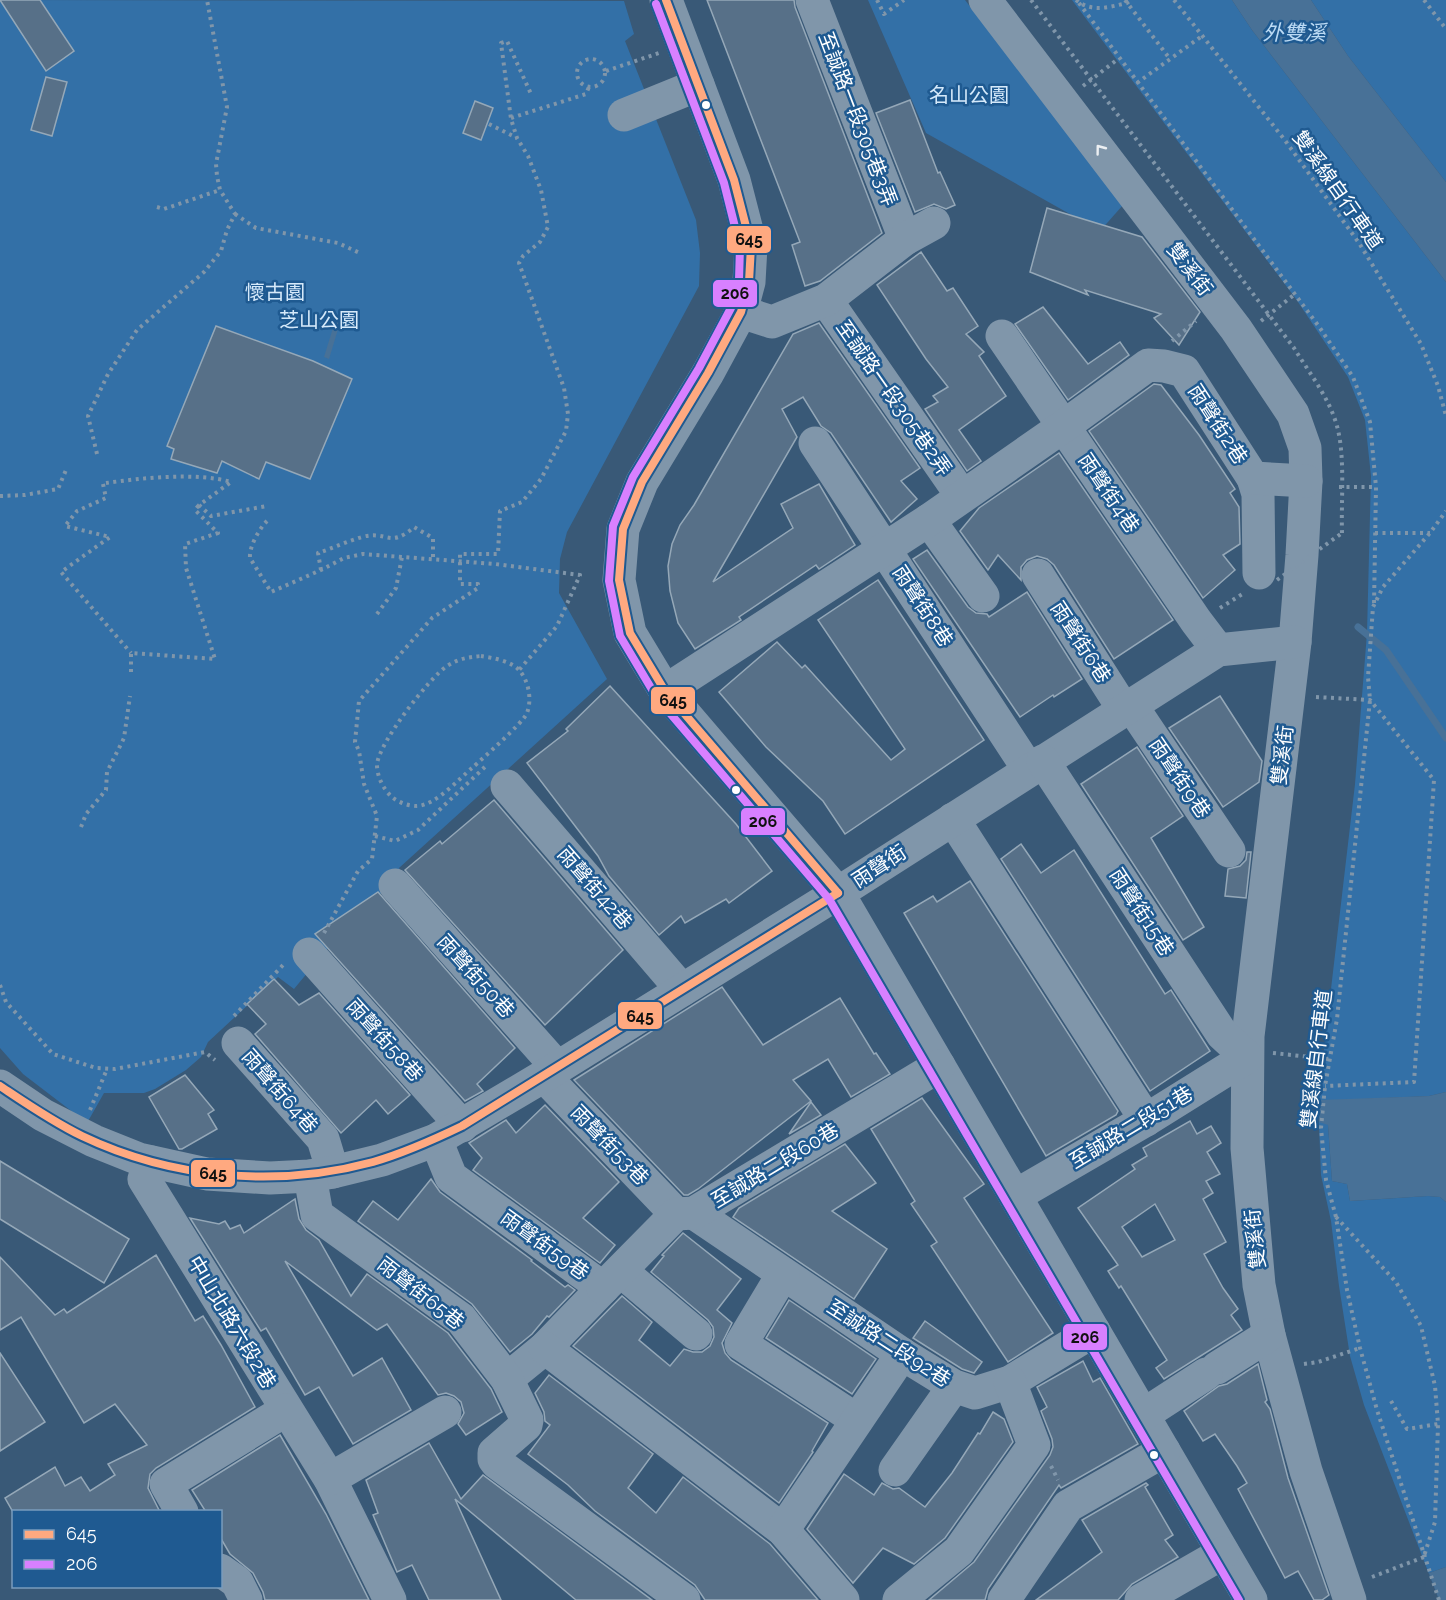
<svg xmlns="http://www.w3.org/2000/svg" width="1446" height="1600" font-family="Raleway,'Noto Sans TC',sans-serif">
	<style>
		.green { fill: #3370a7 }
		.water { fill: #487197 }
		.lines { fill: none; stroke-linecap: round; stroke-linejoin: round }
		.stream { stroke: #487197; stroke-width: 7 }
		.building { fill: #577088; stroke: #95a8b8; stroke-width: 1.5; fill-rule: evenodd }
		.path { stroke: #8096aa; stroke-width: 4; stroke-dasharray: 3 4.5; stroke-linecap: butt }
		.minor { stroke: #8096aa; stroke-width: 33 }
		.path-bridge { stroke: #8096aa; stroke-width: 4; stroke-dasharray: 3 4.5; stroke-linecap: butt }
		.bus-1-casing { stroke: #1f5a91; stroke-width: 12 }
		.bus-2-casing { stroke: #1f5a91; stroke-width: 12 }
		.bus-1 { stroke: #ffa980; stroke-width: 8 }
		.bus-2 { stroke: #d880ff; stroke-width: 8 }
		.oneway { stroke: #eceff2 }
		.bus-dot { fill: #fff; stroke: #1f5a91; stroke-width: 2 }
		.labels { text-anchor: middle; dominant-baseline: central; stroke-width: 5; stroke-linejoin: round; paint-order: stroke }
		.park-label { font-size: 20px; fill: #d5e9fa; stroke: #1f5a91 }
		.street-label { font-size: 20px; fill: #fff; stroke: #1f5a91 }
		.water-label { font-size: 21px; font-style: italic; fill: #bbdaf4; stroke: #1f5a91 }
		.line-badge { stroke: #1f5a91; stroke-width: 2 }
		.pale-badge-label { font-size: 16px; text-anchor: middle; font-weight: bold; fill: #111 }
	</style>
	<rect width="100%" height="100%" fill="#395977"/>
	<g class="green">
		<polygon points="0,0 624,1 634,34 625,41 696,220 700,253 699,286 567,532 560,559 559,593 607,679 399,868 402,873 346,926 294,989 278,977 208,1042 201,1057 186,1070 155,1089 144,1093 104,1093 87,1123 23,1074 0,1048"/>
		<polygon points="868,0 965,0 1123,205 1100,231 926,133"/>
		<polygon points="1072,0 1232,0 1252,30 1446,282 1446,1092 1429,1096 1319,1101 1328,1125 1332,1181 1347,1184 1350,1201 1428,1196 1440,1197 1446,1202 1446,1567 1429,1573 1439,1600 1364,1405 1350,1356 1339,1286 1331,1221 1321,1175 1318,1100 1355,784 1367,633 1371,476 1365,420 1348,377 1296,299"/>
		<polygon points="1311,0 1446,0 1446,182 1348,56"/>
	</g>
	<g class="water">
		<polygon points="1232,0 1311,0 1348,56 1446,182 1446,282 1252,30"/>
		<polygon points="337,315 342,316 329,359 324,357"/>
		<polygon points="1446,1092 1446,1202 1440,1197 1428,1196 1350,1201 1347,1184 1332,1181 1328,1125 1319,1122 1319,1100 1429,1096"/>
		<polygon points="1446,1567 1446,1600 1439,1600 1429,1573"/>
	</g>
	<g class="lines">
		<polyline class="stream" points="1358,627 1386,650 1446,738"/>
	</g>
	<g class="building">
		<polygon points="0,0 40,0 74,51 46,71"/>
		<polygon points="707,0 794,0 795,7 882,233 820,281 805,286 792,245 800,242"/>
		<polygon points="46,77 67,82 52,136 31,130"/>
		<polygon points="910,100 938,173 940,172 955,205 946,209 934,204 915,212 876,113"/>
		<polygon points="475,101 493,108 481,140 463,133"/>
		<polygon points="1047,208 1142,237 1200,312 1179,345 1154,318 1161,314 1085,290 1088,295 1030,272"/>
		<polygon points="921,252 947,291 953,288 978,326 966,334 984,352 979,356 1006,396 959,430 981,461 967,471 925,409 938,402 933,396 948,387 926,359 877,285"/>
		<polygon points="1043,307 1088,364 1120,342 1129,355 1068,400 1015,324"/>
		<polygon points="819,323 920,468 901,481 917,499 891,522 831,433 821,426 803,397 782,409 797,437 713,582 793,528 781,504 819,484 855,545 819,569 816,565 739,617 741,620 695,649 678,623 670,591 668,566 672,544 680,525 694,505 793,334"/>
		<polygon points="216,326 313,361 352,379 310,479 266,462 259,479 222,461 217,473 171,459 174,449 167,446"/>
		<polygon points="1154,384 1161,385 1199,435 1235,489 1230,493 1239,507 1240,544 1223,555 1235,570 1203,598 1089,431"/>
		<polygon points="1059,453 1173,620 1114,659 1054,565 1047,559 1037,556 1027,560 1021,567 1021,580 998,555 988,570 960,531 979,508"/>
		<polygon points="927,550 968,607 976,613 987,614 989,617 1027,592 1082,679 1054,697 1053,695 1020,717 913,559"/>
		<polygon points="878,580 984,740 845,834 823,801 766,747 719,692 777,642 802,668 805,665 891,760 905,749 818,620"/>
		<polygon points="610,686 736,824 772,871 729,903 726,899 685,923 681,916 659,935 609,876 598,856 527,763 568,731 566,729"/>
		<polygon points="1220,696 1262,761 1259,782 1223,807 1169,728"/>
		<polygon points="1137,747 1183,816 1151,838 1204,927 1183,940 1081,784"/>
		<polygon points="494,800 623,950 545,1025 405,870 440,841 442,844"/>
		<polygon points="1021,844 1041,873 1074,850 1165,994 1171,990 1210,1051 1150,1091 1001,859"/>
		<polygon points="1247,852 1251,852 1246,898 1225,896 1228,869 1240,866 1246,860"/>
		<polygon points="970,881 1118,1111 1116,1115 1046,1156 904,913 933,896 937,902"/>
		<polygon points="378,892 515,1048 477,1084 483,1091 465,1101 315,934"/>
		<polygon points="274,979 299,1005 319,993 410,1095 388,1114 376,1100 341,1133 255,1034 266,1024 247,1004"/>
		<polygon points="722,987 763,1045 840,998 874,1054 876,1053 890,1074 851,1097 828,1059 793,1080 811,1101 698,1189 688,1195 684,1195 574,1080"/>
		<polygon points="185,1075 214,1110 208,1114 217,1129 182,1149 179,1149 149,1097"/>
		<polygon points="922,1098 984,1184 964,1198 1053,1333 1008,1362 931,1246 937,1242 911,1204 915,1201 871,1129"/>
		<polygon points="811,1102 821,1115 789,1134"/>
		<polygon points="545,1105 619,1182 583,1218 615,1245 600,1263 473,1170 482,1158 469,1143 506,1120 516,1133"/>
		<path d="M1190,1121L1197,1134L1211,1126L1221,1143L1207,1152L1220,1174L1206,1181L1213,1193L1203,1199L1226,1242L1204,1254L1223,1288L1238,1309L1231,1315L1242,1330L1164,1379L1156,1368L1167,1360L1121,1286L1119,1288L1108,1271L1118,1265L1078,1208L1135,1169L1132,1165L1147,1156L1143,1148ZM1155,1204L1175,1240L1142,1257L1122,1227Z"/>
		<polygon points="845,1144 876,1183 832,1211 887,1249 854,1299 733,1217 739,1208"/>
		<polygon points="0,1161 129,1239 104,1283 0,1219"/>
		<polygon points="431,1179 440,1192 532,1260 531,1261 565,1287 568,1285 575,1290 549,1317 547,1316 532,1334 510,1352 472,1304 358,1221 373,1201 398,1220"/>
		<polygon points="295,1199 299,1219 306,1230 319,1240 351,1296 367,1274 448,1333 491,1389 502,1412 466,1435 458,1424 464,1413 461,1402 454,1396 446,1393 438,1395 387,1324 377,1330 285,1261 353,1376 382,1358 411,1410 353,1444 319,1387 305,1395 266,1328 261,1331 190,1218 219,1224 225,1221 230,1229 240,1225 244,1233"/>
		<polygon points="683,1233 741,1279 717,1310 732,1323 722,1343 725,1353 731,1360 828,1423 812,1451 813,1452 779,1503 573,1346 622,1296 652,1322 639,1340 670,1366 684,1349 693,1352 702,1352 710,1346 714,1337 713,1327 708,1320 651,1272 664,1256 662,1255"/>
		<polygon points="156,1255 195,1321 203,1316 221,1345 255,1407 156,1468 150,1474 148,1488 160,1512 13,1512 5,1498 55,1467 65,1486 81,1477 90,1491 115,1475 108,1464 147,1445 115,1404 84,1423 21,1317 0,1330 0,1257 55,1315 64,1309 67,1313"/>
		<polygon points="789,1300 876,1359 852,1394 766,1338"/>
		<polygon points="925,1321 982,1362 974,1373 962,1369 913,1338"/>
		<polygon points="0,1353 45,1422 0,1451"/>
		<polygon points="1083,1361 1093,1382 1100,1378 1138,1444 1061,1488 1059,1485 988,1589 985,1600 929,1600 974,1562 1050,1455 1053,1447 1052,1439 1041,1411 1047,1407 1037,1387"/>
		<polygon points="1258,1364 1267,1400 1265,1402 1270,1409 1288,1478 1329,1595 1322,1600 1314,1600 1298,1571 1285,1578 1238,1489 1247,1483 1237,1466 1215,1434 1203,1441 1184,1411 1219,1386 1227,1384"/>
		<polygon points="549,1375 653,1454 628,1488 656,1513 683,1477 770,1544 818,1600 705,1600 695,1585 595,1511 568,1485 528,1454 550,1425 545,1421 544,1412 535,1393"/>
		<polygon points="993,1412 1004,1419 1013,1442 945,1538 914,1564 883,1548 853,1583 807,1529 844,1474 874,1495 882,1483 893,1489 899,1488 925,1507 952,1473 978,1433 980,1434"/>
		<polygon points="280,1435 326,1514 369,1600 265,1600 263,1592 253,1573 230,1554 220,1537 220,1512 206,1512 192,1490"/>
		<polygon points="429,1443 461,1499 483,1475 652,1600 576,1600 455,1499 501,1600 429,1600 412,1565 397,1572 373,1515 378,1513 366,1480"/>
		<polygon points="1146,1483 1148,1485 1145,1487 1173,1535 1165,1540 1178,1557 1132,1584 1118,1600 1036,1600 1102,1552 1082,1520"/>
	</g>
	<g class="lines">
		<g class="path">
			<polyline points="877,0 884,14 904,0"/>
			<path d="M1031,0L1294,348C1310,374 1331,400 1338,430C1345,460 1341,502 1342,533"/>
			<path d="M1076,0C1092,13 1109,7 1127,3L1131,0"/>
			<polyline points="1125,0 1170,59"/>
			<polyline points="1174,0 1284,139 1359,243 1421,344 1438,386 1446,416"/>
			<polyline points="1424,0 1446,29"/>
			<polyline points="1079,3 1320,328 1353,377 1370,422 1376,487 1374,605"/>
			<circle cx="591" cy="73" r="14"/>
			<polyline points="606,71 659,53"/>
			<polyline points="1137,83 1202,36"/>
			<polyline points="1083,86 1118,59"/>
			<polyline points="511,118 586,94 589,87"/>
			<polyline points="489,124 517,138"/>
			<polyline points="157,207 164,209 220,190"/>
			<polyline points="235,214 256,228 338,243 362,254"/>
			<polyline points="1261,321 1295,294"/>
			<polyline points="1172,341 1196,321"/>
			<polyline points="97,454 88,416 108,374 137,330 204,272 221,251 227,230 235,214 220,190 217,176 216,164 227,107 207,0"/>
			<path d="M106,483C142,478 197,472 231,482L199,505L211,516L267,506"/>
			<polyline points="103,484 106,498 77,511 65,526 110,537 61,572 131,653"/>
			<polyline points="1339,487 1376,487"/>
			<polyline points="0,496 25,495 58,489 66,470"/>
			<path d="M267,521C259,529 249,547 250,558L271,592L321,570L344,558L363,554L495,564L580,575L557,626L519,670"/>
			<polyline points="1375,533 1430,533"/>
			<path d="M321,570L318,553C333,548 348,541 362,537C388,530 389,549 414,527L433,538V559"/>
			<polyline points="1220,608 1244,593"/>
			<polyline points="377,614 396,588 402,557"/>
			<path d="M481,656C493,658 511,661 519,670C529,681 532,700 527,713C523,723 482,759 472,768C459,779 436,805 417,806C408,806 398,802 392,797C383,789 377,776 377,765C378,744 429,678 447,666C458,659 468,657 481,656Z"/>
			<polyline points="131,672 131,653 215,659 186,568 185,544 218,533 195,510 199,505"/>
			<polyline points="1316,697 1370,700 1434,780 1414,1082 1325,1086"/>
			<polyline points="81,827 86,814 106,790 107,772 124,738 130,696"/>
			<polyline points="375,836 395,841 418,830 487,765"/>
			<polyline points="324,933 358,871 372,859 377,816 364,784 359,751 355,742 359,701 432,618 478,588 478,584 460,584 460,554 498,554 500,511 522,502 541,479 566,431 568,414 564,388 519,263 523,256 540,242 548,227 541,190 528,156 517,138 511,119 501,43 507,41 531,94"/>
			<polyline points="0,985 6,1002 53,1054 96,1068 115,1069 205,1052 215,1060"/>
			<polyline points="234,1016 285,963"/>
			<polyline points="1273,1053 1329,1059"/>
			<polyline points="90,1110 107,1069"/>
			<polyline points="1336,1217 1396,1282 1421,1326 1435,1386 1438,1424 1435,1522 1424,1556"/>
			<polyline points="1304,1364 1318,1362 1360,1348"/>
			<polyline points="1391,1401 1407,1429 1438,1424"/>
			<polyline points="1051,1466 1058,1480"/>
			<polyline points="1372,1577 1424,1557"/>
			<polyline points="1439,1600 1377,1410 1360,1348 1347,1290 1336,1217 1326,1180 1321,1128 1325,1086 1337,1019 1370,700 1368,677 1373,607 1383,587 1430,533 1446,511"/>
		</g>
		<g class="minor">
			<polyline points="666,0 734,180 751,246 749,282 741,312 708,373 642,482 623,529 619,580 630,633 665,691 838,893 1251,1600"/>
			<polyline points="812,0 905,239"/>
			<polyline points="985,0 1236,329 1293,414 1305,448 1306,481 1302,555 1295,642 1248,1036 1247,1148 1259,1285 1269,1335 1306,1471 1350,1600"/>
			<polyline points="624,115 698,85"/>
			<polyline points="826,300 962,496"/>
			<polyline points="741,312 772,322 826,300 905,239 934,223"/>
			<polyline points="1002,336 1196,621 1218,650"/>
			<polyline points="815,443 1029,770"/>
			<polyline points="1253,478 1258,494 1259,573"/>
			<polyline points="929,520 983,596"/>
			<polyline points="1038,575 1124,710"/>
			<polyline points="665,691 929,520 1064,426 1148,365 1164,366 1184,371 1253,478 1306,481"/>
			<polyline points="1131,705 1229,851"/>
			<polyline points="507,786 682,990"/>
			<polyline points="953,819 1146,1120"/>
			<polyline points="395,885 557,1067"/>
			<polyline points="309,954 462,1126"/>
			<polyline points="238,1043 323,1139 333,1172"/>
			<polyline points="544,1076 676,1214"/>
			<polyline points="0,1086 43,1115 94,1141 139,1159 207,1174 270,1178 310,1176 333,1172 382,1160 436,1140 544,1076 838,893 1218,650 1295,642"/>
			<polyline points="436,1140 451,1177 603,1288 545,1348 507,1379"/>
			<polyline points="151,1162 144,1179 330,1479 390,1600"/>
			<polyline points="310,1176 317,1215 461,1319 507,1379 527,1420 526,1425 494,1453 494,1459 497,1463 684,1600"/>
			<polyline points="1015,1196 1146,1120 1247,1057 1222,1034 1043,761"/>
			<polyline points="694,1213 902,1354 954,1386 975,1393 1010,1382 1094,1331"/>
			<polyline points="621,1271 696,1334"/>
			<polyline points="783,1274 741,1344 857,1420"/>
			<polyline points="603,1288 676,1214 694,1213 939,1066"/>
			<polyline points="545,1348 783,1530 843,1600"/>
			<polyline points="1217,1368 1269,1335"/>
			<polyline points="1143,1415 1206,1374"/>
			<polyline points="895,1470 954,1386"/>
			<polyline points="330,1479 445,1412"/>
			<polyline points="182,1512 166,1484 286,1410"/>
			<polyline points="783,1530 902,1354"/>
			<polyline points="220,1570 237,1582 246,1600"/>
			<polyline points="899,1600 959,1551 1034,1445 1010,1382"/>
			<polyline points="1004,1600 1068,1506 1164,1451"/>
			<polyline points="1141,1600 1223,1553"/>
		</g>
		<polyline class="path-bridge" points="1277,580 1342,533"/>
		<g class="bus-1-casing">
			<g id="bus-1">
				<polyline points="666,0 734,180 751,246 749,282 741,312 708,373 642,482 623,529 619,580 630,633 665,691 838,893"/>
				<path d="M0,1086C27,1104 53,1122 82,1136C172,1179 277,1188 373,1162C404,1153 433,1140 462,1126L838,893"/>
			</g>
		</g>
		<g class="bus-2-casing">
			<polyline id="bus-2" points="656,4 724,183 740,247 739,280 731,308 699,368 633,477 613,526 609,581 620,636 657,698 829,899 1239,1600"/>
		</g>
		<use href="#bus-1" class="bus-1"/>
		<use href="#bus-2" class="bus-2"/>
	</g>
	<defs><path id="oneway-chevron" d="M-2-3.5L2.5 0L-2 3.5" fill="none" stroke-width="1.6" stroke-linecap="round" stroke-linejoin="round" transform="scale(1.5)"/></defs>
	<use class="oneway" href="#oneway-chevron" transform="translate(1100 149) rotate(-127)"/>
	<g class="bus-dot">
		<circle cx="706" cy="105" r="5"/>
		<circle cx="736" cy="790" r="5"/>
		<circle cx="1154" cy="1455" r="5"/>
	</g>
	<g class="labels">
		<g class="park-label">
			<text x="969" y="95">名山公園</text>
			<text x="275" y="292">懷古園</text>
			<text x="319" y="320">芝山公園</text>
		</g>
		<g class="street-label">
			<text transform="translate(858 119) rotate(69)">至誠路一段305巷3弄</text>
			<text transform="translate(1338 190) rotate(55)">雙溪線自行車道</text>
			<text transform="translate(1190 269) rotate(53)">雙溪街</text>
			<text transform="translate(894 398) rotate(55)">至誠路一段305巷2弄</text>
			<text transform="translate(1218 424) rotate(57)">雨聲街2巷</text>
			<text transform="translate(1109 493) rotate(56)">雨聲街4巷</text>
			<text transform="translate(923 606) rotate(57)">雨聲街8巷</text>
			<text transform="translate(1081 642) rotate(57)">雨聲街6巷</text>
			<text transform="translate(1282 755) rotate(-83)">雙溪街</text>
			<text transform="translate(1180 778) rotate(56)">雨聲街9巷</text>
			<text transform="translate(879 866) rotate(-33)">雨聲街</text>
			<text transform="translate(595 888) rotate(49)">雨聲街42巷</text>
			<text transform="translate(1142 912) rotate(57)">雨聲街15巷</text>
			<text transform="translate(476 976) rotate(48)">雨聲街50巷</text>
			<text transform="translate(385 1040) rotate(48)">雨聲街58巷</text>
			<text transform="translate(1316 1059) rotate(-83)">雙溪線自行車道</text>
			<text transform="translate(280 1091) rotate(49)">雨聲街64巷</text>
			<text transform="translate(1131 1127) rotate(-31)">至誠路二段51巷</text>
			<text transform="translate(610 1145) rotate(46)">雨聲街53巷</text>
			<text transform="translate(775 1165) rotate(-31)">至誠路二段60巷</text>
			<text transform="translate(1255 1239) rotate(-96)">雙溪街</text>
			<text transform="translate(545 1245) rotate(36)">雨聲街59巷</text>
			<text transform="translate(421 1293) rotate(38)">雨聲街65巷</text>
			<text transform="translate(232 1322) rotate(59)">中山北路六段2巷</text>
			<text transform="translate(889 1343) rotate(33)">至誠路二段92巷</text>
		</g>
		<g class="water-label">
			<text x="1294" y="32">外雙溪</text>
		</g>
	</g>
	<g class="line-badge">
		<rect x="726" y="225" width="46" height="29" rx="6" fill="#ffa980"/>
		<rect x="712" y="279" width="46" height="29" rx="6" fill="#d880ff"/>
		<rect x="650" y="686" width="46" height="29" rx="6" fill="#ffa980"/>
		<rect x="740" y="807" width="46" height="29" rx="6" fill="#d880ff"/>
		<rect x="617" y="1001" width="46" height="29" rx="6" fill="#ffa980"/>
		<rect x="190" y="1159" width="46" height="29" rx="6" fill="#ffa980"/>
		<rect x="1062" y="1323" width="46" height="28" rx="6" fill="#d880ff"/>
	</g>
	<g class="pale-badge-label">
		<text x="749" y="245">645</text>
		<text x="735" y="299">206</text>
		<text x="673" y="706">645</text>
		<text x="763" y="827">206</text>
		<text x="640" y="1022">645</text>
		<text x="213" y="1179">645</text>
		<text x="1085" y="1343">206</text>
	</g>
	<rect x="12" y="1510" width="210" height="78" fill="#1f5a91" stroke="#799cbd" stroke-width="1.5"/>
	<rect x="24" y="1530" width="30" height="9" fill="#ffa980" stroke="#799cbd" stroke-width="1.5"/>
	<text x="66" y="1540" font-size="18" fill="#ffffff">645</text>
	<rect x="24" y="1560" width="30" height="9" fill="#d880ff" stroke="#799cbd" stroke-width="1.5"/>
	<text x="66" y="1570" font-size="18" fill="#ffffff">206</text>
</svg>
